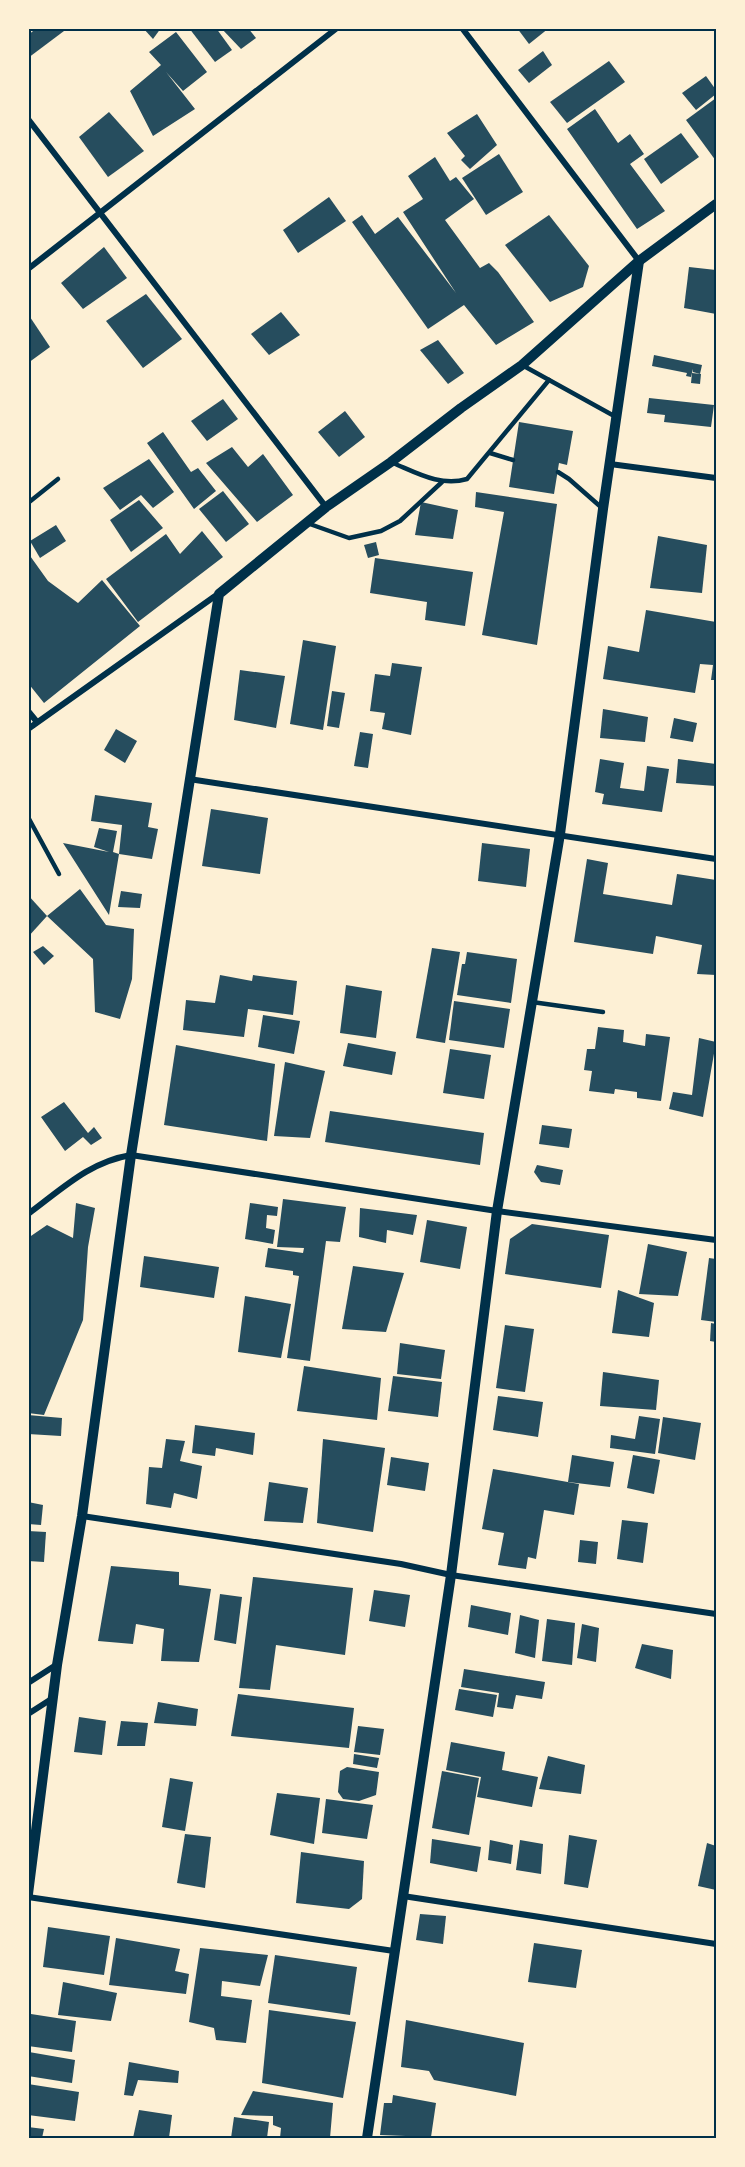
<svg xmlns="http://www.w3.org/2000/svg" width="745" height="2167" font-family="'Public Sans',sans-serif">
	<style>
		.building { fill: #264d5e }
		.lines { fill: none; stroke-linecap: round; stroke-linejoin: round }
		.service { stroke: #003049; stroke-width: 4.5 }
		.minor { stroke: #003049; stroke-width: 6 }
		.tertiary { stroke: #003049; stroke-width: 10 }
		.neatline { fill: none; stroke: #003049; stroke-width: 2 }
	</style>
	<rect width="100%" height="100%" fill="#fdf0d5"/>
	<g class="building">
		<polygon points="37,28 68,28 28,58 28,35"/>
		<polygon points="143,28 161,28 153,39"/>
		<polygon points="189,28 216,28 232,50 215,62"/>
		<polygon points="221,28 248,28 256,38 241,49"/>
		<polygon points="517,28 549,28 529,44"/>
		<polygon points="176,32 207,72 183,91 166,72 195,109 153,136 130,91 161,65 149,52"/>
		<polygon points="543,51 552,65 529,83 518,70"/>
		<polygon points="609,61 625,82 567,123 550,102"/>
		<polygon points="706,76 716,90 716,94 696,110 682,93"/>
		<polygon points="716,98 716,161 686,120"/>
		<polygon points="595,109 618,143 630,134 644,154 630,164 665,211 637,229 567,129"/>
		<polygon points="109,112 144,151 108,177 79,137"/>
		<polygon points="477,114 497,145 470,169 461,160 465,156 447,133"/>
		<polygon points="681,133 699,157 661,184 644,159"/>
		<polygon points="499,154 523,192 486,215 462,178"/>
		<polygon points="435,157 450,181 456,177 474,199 445,220 480,268 489,263 498,272 534,322 496,345 464,305 428,329 352,222 362,215 375,234 398,217 456,293 403,212 423,199 408,176"/>
		<polygon points="329,197 346,221 298,253 283,230"/>
		<polygon points="549,215 589,266 583,287 550,302 505,245"/>
		<polygon points="104,247 127,278 83,309 61,283"/>
		<polygon points="689,267 716,270 716,314 684,308"/>
		<polygon points="146,294 182,339 143,368 106,321"/>
		<polygon points="281,312 300,335 269,355 251,334"/>
		<polygon points="28,314 50,347 28,363"/>
		<polygon points="438,340 464,373 448,384 420,350"/>
		<polygon points="654,355 702,365 700,374 693,372 693,369 691,377 686,376 687,373 652,366"/>
		<polygon points="692,373 701,374 700,384 691,383"/>
		<polygon points="649,398 714,405 711,427 664,422 665,415 647,413"/>
		<polygon points="223,399 238,419 207,441 191,421"/>
		<polygon points="345,411 365,437 339,457 318,432"/>
		<polygon points="519,422 573,431 567,465 559,463 554,494 509,487"/>
		<polygon points="163,432 191,472 198,468 216,491 194,509 147,443"/>
		<polygon points="232,447 248,467 263,454 293,495 257,522 206,463"/>
		<polygon points="149,459 174,492 153,508 141,495 120,510 103,488"/>
		<polygon points="223,491 249,524 226,542 199,509"/>
		<polygon points="476,492 557,504 537,645 482,635 504,512 475,507"/>
		<polygon points="139,500 163,528 131,552 110,520"/>
		<polygon points="421,502 458,510 453,539 415,535"/>
		<polygon points="56,525 66,541 40,558 30,541"/>
		<polygon points="202,531 223,557 138,622 106,579 166,534 180,554"/>
		<polygon points="658,536 707,545 702,593 650,588"/>
		<polygon points="376,542 379,555 368,558 364,545"/>
		<polygon points="28,553 48,581 78,603 102,580 140,626 44,703 28,683 28,595 31,594 28,590"/>
		<polygon points="375,558 473,572 465,626 425,620 427,602 370,593"/>
		<polygon points="646,610 716,622 716,680 711,680 713,665 700,664 695,693 603,679 608,646 639,652"/>
		<polygon points="303,640 336,646 323,730 290,724"/>
		<polygon points="392,663 422,667 411,735 382,729 385,713 370,711 375,674 390,676"/>
		<polygon points="240,670 285,676 276,728 234,720"/>
		<polygon points="332,691 345,693 339,728 327,726"/>
		<polygon points="603,709 648,717 645,742 600,738"/>
		<polygon points="674,718 697,723 693,742 670,738"/>
		<polygon points="116,729 137,741 125,763 104,750"/>
		<polygon points="360,732 373,734 368,768 354,766"/>
		<polygon points="600,759 624,763 620,788 644,791 647,766 669,769 662,812 602,804 604,794 595,792"/>
		<polygon points="678,759 716,764 716,786 676,783"/>
		<polygon points="95,795 152,803 148,827 158,829 152,859 119,854 109,915 63,843 109,852 94,847 99,828 117,831 113,852 119,854 122,825 91,821"/>
		<polygon points="211,809 268,818 260,874 202,866"/>
		<polygon points="482,843 530,849 526,887 478,881"/>
		<polygon points="587,859 608,863 603,894 672,905 677,874 716,880 716,975 697,974 702,945 656,936 653,954 574,942"/>
		<polygon points="80,889 106,925 134,929 132,979 120,1019 95,1012 93,959 47,916"/>
		<polygon points="121,891 142,894 140,908 118,907"/>
		<polygon points="28,895 47,916 28,937"/>
		<polygon points="43,946 54,956 44,965 33,952"/>
		<polygon points="432,948 460,952 445,1043 416,1038"/>
		<polygon points="467,952 517,959 511,1003 457,995 462,964 465,964"/>
		<polygon points="220,975 252,981 253,975 297,981 293,1015 248,1009 244,1037 183,1030 186,1000 215,1003"/>
		<polygon points="346,985 382,991 376,1038 340,1033"/>
		<polygon points="454,1001 510,1009 504,1048 449,1040"/>
		<polygon points="263,1015 300,1021 294,1054 258,1047"/>
		<polygon points="598,1027 624,1030 623,1042 645,1046 646,1034 670,1037 661,1101 637,1098 637,1092 615,1089 614,1094 589,1091 592,1071 584,1070 587,1049 595,1049"/>
		<polygon points="699,1038 716,1042 703,1117 669,1109 673,1092 692,1095"/>
		<polygon points="348,1043 396,1052 392,1075 343,1066"/>
		<polygon points="176,1045 275,1064 267,1141 164,1125"/>
		<polygon points="450,1049 491,1055 484,1099 443,1093"/>
		<polygon points="285,1062 325,1071 310,1138 274,1136"/>
		<polygon points="64,1102 88,1133 94,1127 102,1138 91,1145 83,1137 65,1151 41,1117"/>
		<polygon points="330,1111 484,1133 480,1165 325,1142"/>
		<polygon points="542,1125 572,1129 569,1148 539,1144"/>
		<polygon points="537,1165 563,1170 560,1185 541,1182 534,1172"/>
		<polygon points="283,1199 346,1207 340,1242 326,1241 310,1361 287,1358 299,1276 293,1275 293,1271 265,1267 268,1248 303,1253 304,1248 277,1247"/>
		<polygon points="76,1203 95,1208 88,1247 83,1320 44,1415 28,1413 28,1238 47,1225 73,1238"/>
		<polygon points="250,1203 278,1207 277,1216 267,1215 266,1228 275,1230 273,1244 245,1239"/>
		<polygon points="360,1208 417,1215 413,1235 387,1230 386,1243 359,1237"/>
		<polygon points="427,1220 467,1227 460,1269 420,1262"/>
		<polygon points="532,1224 609,1235 601,1288 505,1274 510,1239"/>
		<polygon points="648,1244 687,1252 678,1296 639,1294"/>
		<polygon points="144,1256 219,1267 214,1298 140,1287"/>
		<polygon points="709,1258 716,1259 716,1322 701,1320"/>
		<polygon points="353,1266 404,1273 386,1332 342,1329"/>
		<polygon points="618,1290 654,1303 649,1337 612,1333"/>
		<polygon points="245,1296 291,1304 281,1358 238,1352"/>
		<polygon points="711,1323 716,1324 716,1342 710,1341"/>
		<polygon points="505,1325 534,1329 525,1392 496,1388"/>
		<polygon points="400,1343 445,1350 441,1379 397,1374"/>
		<polygon points="304,1366 381,1378 377,1420 297,1411"/>
		<polygon points="603,1372 659,1380 656,1410 600,1406"/>
		<polygon points="393,1376 442,1382 438,1417 388,1411"/>
		<polygon points="498,1396 543,1402 538,1437 493,1430"/>
		<polygon points="28,1415 62,1418 61,1436 28,1434"/>
		<polygon points="639,1416 660,1419 655,1454 610,1448 611,1435 635,1439"/>
		<polygon points="663,1417 701,1423 695,1460 658,1453"/>
		<polygon points="195,1425 255,1433 253,1455 216,1448 215,1456 192,1453"/>
		<polygon points="166,1439 185,1441 180,1461 202,1466 197,1499 174,1493 171,1508 146,1504 149,1467 162,1468"/>
		<polygon points="323,1439 385,1448 373,1532 317,1523"/>
		<polygon points="572,1455 614,1462 610,1487 568,1482"/>
		<polygon points="633,1455 660,1460 654,1494 627,1488"/>
		<polygon points="391,1457 429,1463 425,1491 387,1485"/>
		<polygon points="493,1469 579,1484 574,1515 544,1510 536,1559 528,1557 526,1569 498,1565 504,1533 482,1529"/>
		<polygon points="269,1482 308,1488 303,1523 264,1521"/>
		<polygon points="28,1502 43,1505 41,1525 28,1524"/>
		<polygon points="622,1520 648,1523 643,1563 617,1559"/>
		<polygon points="28,1531 46,1532 44,1562 28,1561"/>
		<polygon points="580,1540 598,1542 596,1564 578,1562"/>
		<polygon points="111,1566 179,1572 179,1585 211,1589 199,1662 161,1661 164,1629 136,1624 133,1644 98,1641"/>
		<polygon points="253,1577 353,1588 345,1655 276,1645 270,1690 239,1688"/>
		<polygon points="374,1590 410,1595 405,1627 369,1621"/>
		<polygon points="220,1594 242,1597 236,1644 214,1640"/>
		<polygon points="471,1605 511,1613 508,1635 468,1627"/>
		<polygon points="520,1615 539,1620 535,1658 515,1653"/>
		<polygon points="547,1619 575,1623 572,1665 542,1661"/>
		<polygon points="582,1624 599,1628 596,1662 577,1658"/>
		<polygon points="642,1644 673,1650 671,1679 635,1668"/>
		<polygon points="464,1669 545,1682 542,1699 516,1695 513,1709 497,1707 499,1693 461,1687"/>
		<polygon points="459,1689 497,1695 493,1717 455,1710"/>
		<polygon points="238,1694 354,1708 349,1748 231,1736"/>
		<polygon points="158,1702 198,1709 196,1726 154,1723"/>
		<polygon points="79,1717 106,1721 102,1755 74,1752"/>
		<polygon points="121,1721 148,1723 145,1746 117,1746"/>
		<polygon points="358,1726 384,1729 380,1755 354,1752"/>
		<polygon points="451,1742 505,1752 502,1770 538,1777 532,1807 477,1797 481,1777 446,1770"/>
		<polygon points="354,1754 379,1758 377,1768 353,1764"/>
		<polygon points="548,1756 585,1765 581,1794 539,1789"/>
		<polygon points="347,1767 379,1772 376,1795 359,1801 343,1799 338,1792 340,1771"/>
		<polygon points="442,1771 479,1778 469,1835 432,1828"/>
		<polygon points="170,1778 193,1782 185,1831 162,1827"/>
		<polygon points="277,1793 320,1798 314,1844 270,1835"/>
		<polygon points="326,1799 373,1805 367,1839 322,1833"/>
		<polygon points="185,1834 211,1837 205,1888 177,1883"/>
		<polygon points="569,1835 597,1840 588,1888 564,1884"/>
		<polygon points="432,1839 481,1847 477,1872 430,1863"/>
		<polygon points="490,1840 513,1845 511,1864 488,1860"/>
		<polygon points="520,1840 543,1844 541,1874 516,1870"/>
		<polygon points="707,1843 716,1846 716,1890 698,1886"/>
		<polygon points="301,1852 364,1861 362,1899 349,1909 296,1903"/>
		<polygon points="420,1914 446,1916 443,1944 416,1940"/>
		<polygon points="48,1927 110,1936 104,1975 43,1967"/>
		<polygon points="116,1938 180,1949 175,1971 189,1974 186,1994 109,1985"/>
		<polygon points="534,1943 582,1950 576,1988 528,1982"/>
		<polygon points="200,1948 268,1955 260,1986 222,1981 221,1996 252,2000 246,2043 216,2040 214,2028 189,2022"/>
		<polygon points="275,1955 357,1967 350,2015 268,2003"/>
		<polygon points="63,1982 117,1993 111,2021 58,2015"/>
		<polygon points="269,2010 356,2022 343,2098 262,2083"/>
		<polygon points="31,2014 76,2021 72,2052 28,2046"/>
		<polygon points="406,2020 524,2043 516,2096 434,2080 429,2071 401,2067"/>
		<polygon points="29,2052 75,2060 72,2083 28,2076"/>
		<polygon points="129,2062 179,2071 178,2083 138,2080 133,2096 124,2095"/>
		<polygon points="28,2084 79,2092 75,2121 28,2115"/>
		<polygon points="253,2091 333,2103 330,2138 280,2138 281,2128 273,2125 273,2116 241,2115"/>
		<polygon points="393,2095 436,2103 431,2137 380,2135 384,2103 392,2103"/>
		<polygon points="139,2110 172,2115 169,2138 133,2138"/>
		<polygon points="234,2117 269,2122 267,2138 231,2138"/>
		<polygon points="28,2127 44,2129 42,2138 28,2138"/>
	</g>
	<g class="lines">
		<g class="service">
			<polyline points="522,365 616,417"/>
			<polyline points="490,453 513,460"/>
			<path d="M393,463C417,473 441,487 467,479L549,380"/>
			<polyline points="558,472 569,479 602,508"/>
			<polyline points="28,503 58,479"/>
			<polyline points="307,523 349,538 381,531 400,521 442,482"/>
			<polyline points="28,817 59,874"/>
			<polyline points="532,1002 603,1012"/>
		</g>
		<g class="minor">
			<polyline points="462,28 639,261"/>
			<polyline points="28,119 326,507"/>
			<polyline points="28,269 337,28"/>
			<polyline points="610,464 716,478"/>
			<polyline points="28,711 37,722"/>
			<polyline points="28,729 218,594"/>
			<polyline points="189,779 716,859"/>
			<path d="M28,1214C62,1189 89,1162 131,1155L497,1211L716,1240"/>
			<polyline points="82,1516 401,1564 451,1575 716,1614"/>
			<polyline points="28,1683 56,1665"/>
			<polyline points="28,1714 53,1698"/>
			<polyline points="403,1896 716,1944"/>
			<polyline points="28,1897 394,1951"/>
		</g>
		<g class="tertiary">
			<polyline points="28,1894 57,1665 82,1516 131,1155 219,594 326,507 391,462 461,408 522,365 639,261 716,204"/>
			<polyline points="367,2138 451,1575 497,1211 560,834 603,509 639,261"/>
		</g>
	</g>
	<rect width="745" height="2167" fill="none" stroke="#fdf0d5" stroke-width="60"/>
	<rect x="30" y="30" width="685" height="2107" class="neatline"/>
</svg>
